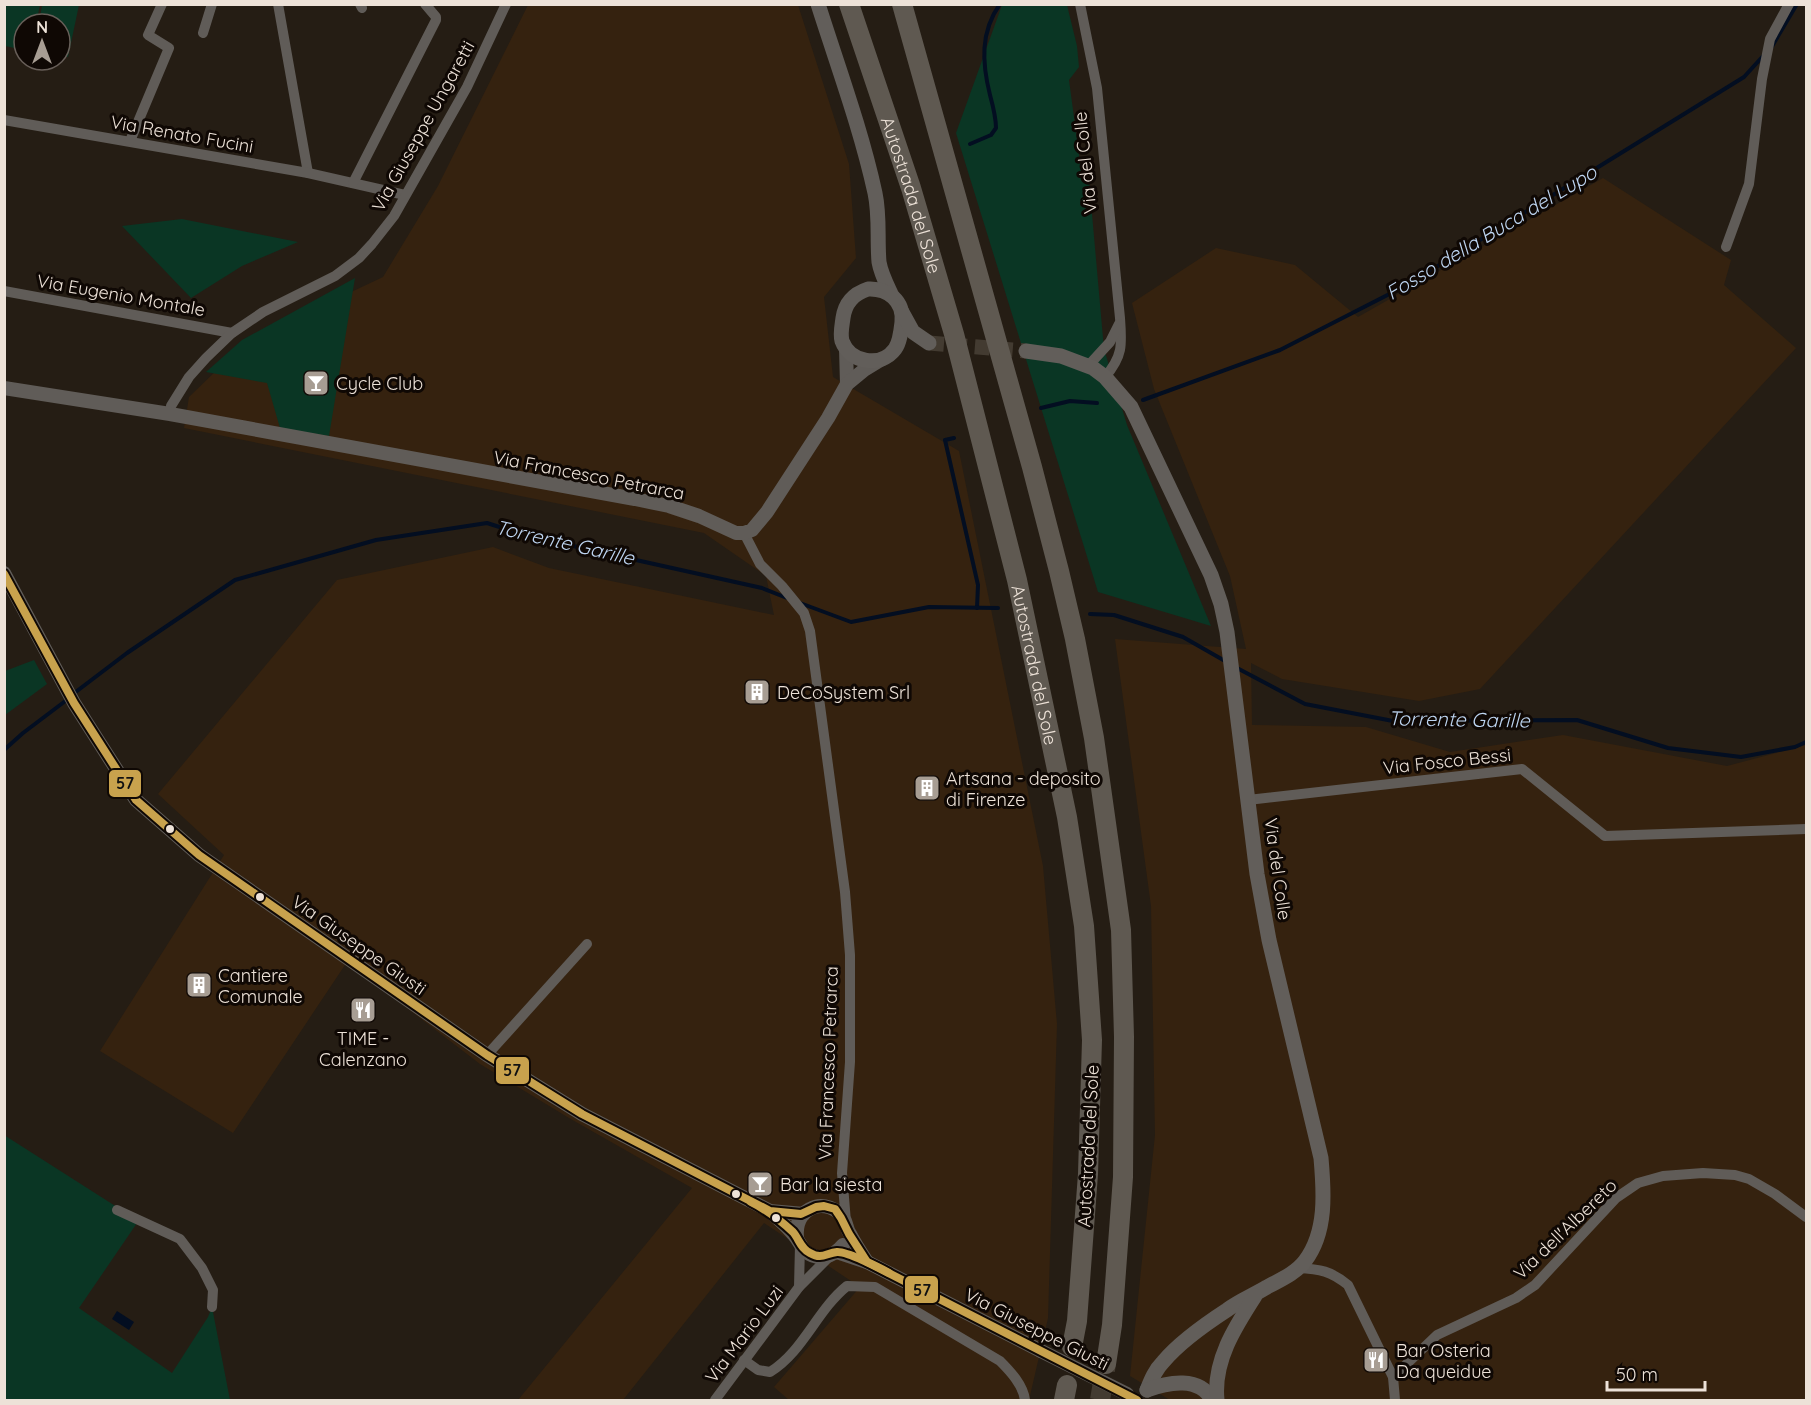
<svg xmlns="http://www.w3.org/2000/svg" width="1811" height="1405" font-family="Quicksand,sans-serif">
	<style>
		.built { fill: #35220f }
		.green { fill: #0a3624 }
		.water { fill: #030e21 }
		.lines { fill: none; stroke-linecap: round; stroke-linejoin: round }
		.stream { stroke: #030e21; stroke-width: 4 }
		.secondary-tunnel { stroke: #433b31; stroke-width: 15; stroke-dasharray: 15 8; stroke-linecap: butt }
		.motorway-tunnel { stroke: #433b31; stroke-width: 20; stroke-dasharray: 20 10; stroke-linecap: butt }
		.minor { stroke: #605c58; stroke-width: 10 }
		.tertiary { stroke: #605c58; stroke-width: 14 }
		.secondary { stroke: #625e5a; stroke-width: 15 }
		.motorway { stroke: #5f5951; stroke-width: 20 }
		.tertiary-bridge { stroke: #605c58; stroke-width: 14 }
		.bus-1-casing { stroke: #0f0804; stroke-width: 12 }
		.bus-1 { stroke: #c8a24d; stroke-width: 8 }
		.bus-dot { fill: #ede2d8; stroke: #0f0804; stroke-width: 2 }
		.labels { text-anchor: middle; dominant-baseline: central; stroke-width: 6; stroke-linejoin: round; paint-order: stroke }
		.street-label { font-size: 18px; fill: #ede2d8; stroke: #0f0804 }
		.poi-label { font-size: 18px; fill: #ede2d8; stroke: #0f0804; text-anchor: start }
		.water-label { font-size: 20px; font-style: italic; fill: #bdd4f0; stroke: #0f0804 }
		.line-badge { stroke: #0f0804; stroke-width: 2 }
		.pale-badge-label { font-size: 16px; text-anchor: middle; font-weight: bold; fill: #111 }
	</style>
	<rect width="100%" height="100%" fill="#251d14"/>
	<g class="built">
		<polygon points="528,5 798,5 849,164 856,258 824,297 833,377 959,451 1043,866 1057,1024 1048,1318 1029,1400 789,1400 774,1387 860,1287 764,1223 623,1400 518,1400 692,1188 569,1118 480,1064 347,962 233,1133 100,1051 224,855 158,794 337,580 493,547 549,568 774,615 766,576 704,533 184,428 189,397 247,341 383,277 438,186"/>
		<polygon points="1603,178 1731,260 1724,285 1796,348 1480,689 1419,701 1282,679 1251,663 1252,725 1366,727 1450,752 1563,735 1727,766 1806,745 1806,1400 1170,1400 1130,1376 1155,1135 1151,906 1115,639 1246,649 1230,576 1154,389 1132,303 1216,248 1295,265 1358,317"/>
	</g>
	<g class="green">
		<polygon points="5,5 40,5 36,24 24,24 24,50 5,46"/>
		<polygon points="42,5 79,5 68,57 60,55 60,24 39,24"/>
		<polygon points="1002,5 1067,5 1077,46 1079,67 1069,80 1082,177 1089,180 1104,349 1127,425 1211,626 1098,592 956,133"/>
		<polygon points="182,219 298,242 242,266 191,298 122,226"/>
		<polygon points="355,278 329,436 280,428 267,383 206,372 242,340"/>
		<polygon points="34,660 47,684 5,715 5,671"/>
		<polygon points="4,1135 131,1216 137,1223 79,1308 172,1373 208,1317 212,1307 230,1400 5,1400"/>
	</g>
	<polygon class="water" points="117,1311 134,1322 129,1330 112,1319"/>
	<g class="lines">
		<g class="stream">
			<polyline points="1771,48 1797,4"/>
			<path d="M970,144L991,135L996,128C996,117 993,106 990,95C982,63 980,32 1000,4"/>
			<polyline points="1143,400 1280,350 1407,285 1744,77 1764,55"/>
			<polyline points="1041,408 1070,401 1097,403"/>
			<polyline points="954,438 945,440 978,585 977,608"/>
			<polyline points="800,603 851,622 929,607 998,608"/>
			<polyline points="1090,614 1114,615 1183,637 1225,661"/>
			<polyline points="1237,668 1305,704 1393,721 1577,720 1668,748 1741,757 1795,747 1806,742"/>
			<polyline points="73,694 127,653 235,580 376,540 487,523 528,536 762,588 787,598"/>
			<polyline points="4,750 23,733 68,699"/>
		</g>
		<polyline class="secondary-tunnel" points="929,343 1026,351"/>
		<polyline class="motorway-tunnel" points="1100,1400 1106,1364"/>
		<g class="minor">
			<polyline points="278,4 308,173"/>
			<polyline points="360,4 362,8"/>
			<path d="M1080,4L1097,88L1120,318C1122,345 1123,356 1105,377"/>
			<polyline points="203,33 212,4"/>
			<polyline points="4,120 308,173 405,195"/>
			<polyline points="130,141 169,48 148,35 162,4"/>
			<polyline points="353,183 436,20 436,17 425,4"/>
			<polyline points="1726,247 1749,184 1762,79 1770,39 1789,4"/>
			<polyline points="4,291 232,333"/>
			<polyline points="1088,366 1110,342 1119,324"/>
			<polyline points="170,414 171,406 189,377 206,358 232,333 263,312 335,276 359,258 372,244 394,216 467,87 506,4"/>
			<polyline points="744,533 760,564 782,586 804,613 810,631 845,892 850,955 850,1062 842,1173 846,1222"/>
			<polyline points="1248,800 1522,769 1605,836 1806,829"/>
			<polyline points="487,1055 587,944"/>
			<polyline points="117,1210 180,1239 202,1268 213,1290 212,1307"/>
			<path d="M1298,1268C1320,1269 1331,1271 1348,1285L1393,1377L1395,1400"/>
			<polyline points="799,1287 800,1245"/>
			<path d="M744,1360L758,1370L770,1372C803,1352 817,1310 847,1286L875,1287L1000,1361C1011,1372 1023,1385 1025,1400"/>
			<polyline points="1393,1377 1437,1335 1516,1298 1535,1285 1616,1198 1638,1183 1663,1176 1703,1173 1735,1175 1749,1179 1775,1194 1806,1217"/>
			<polyline points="715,1400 799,1287 830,1256"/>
		</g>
		<g class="tertiary">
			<polyline points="846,348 847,384"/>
			<polyline points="4,388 170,414 635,499 669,506 699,516 736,533 744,533 752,530 767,512 828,418 847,384 864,370 882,359"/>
			<polyline points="4,573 74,703 136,800 199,855 487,1055 582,1114 770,1211 804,1214"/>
			<path d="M770,1211C778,1219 787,1226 794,1235C799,1240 800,1246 805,1251C818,1262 833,1257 843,1245"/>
			<path d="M797,1237C796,1226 799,1215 810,1209C822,1202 839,1208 845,1221C847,1226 847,1230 850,1234C855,1244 861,1253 867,1262"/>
			<polyline points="837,1252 867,1262 1041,1351"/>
		</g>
		<g class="secondary">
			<path d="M818,4C838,67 861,129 875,193C880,216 877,239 879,262C881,274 887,285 892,296"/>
			<path d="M868,289C888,288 904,301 902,322C901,331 900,342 895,349C881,368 850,363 842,341C840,334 842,326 843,318C845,303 853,294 868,289Z"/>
			<polyline points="902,312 913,332 929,343"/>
			<path d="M1026,351L1061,356L1093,368L1105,377L1131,407L1211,575L1221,604L1227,632L1257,874L1269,940L1321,1158C1324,1192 1327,1232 1305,1261C1296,1273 1280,1280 1267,1287C1254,1295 1239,1301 1227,1310C1207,1323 1178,1344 1163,1362C1155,1370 1151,1380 1147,1390"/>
			<path d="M1147,1390C1168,1382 1200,1376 1212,1400"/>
			<path d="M1217,1400C1213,1361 1235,1327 1255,1296"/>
		</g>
		<g class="motorway">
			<path id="s1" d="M849,4L911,188L954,334L1017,580L1067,817L1084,926L1092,1040L1088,1174L1077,1321L1072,1347"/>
			<polyline points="902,4 1032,467 1059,571 1075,639 1094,738 1121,930 1124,1037 1123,1177 1112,1325 1106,1364"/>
			<polyline points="1064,1400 1067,1385"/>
		</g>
		<polyline class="tertiary-bridge" points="1041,1351 1127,1394"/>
		<g class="bus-1-casing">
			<g id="bus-1">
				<polyline points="4,574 74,703 136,800 199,855 487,1055 582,1114 770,1211 801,1214 816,1207 824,1206 835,1209 841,1218 849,1234 867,1262 1137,1400"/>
				<path d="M751,1202C767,1210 780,1220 793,1232C799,1239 801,1249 810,1253C822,1260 826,1253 837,1252C846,1251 880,1268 889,1273"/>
			</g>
		</g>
		<use href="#bus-1" class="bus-1"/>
	</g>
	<defs>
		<g id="bar-square" transform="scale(1.35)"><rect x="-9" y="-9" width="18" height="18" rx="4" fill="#a79d93" stroke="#0f0804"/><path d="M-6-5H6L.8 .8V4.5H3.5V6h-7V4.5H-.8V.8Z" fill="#fff"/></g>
		<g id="building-square" transform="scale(1.35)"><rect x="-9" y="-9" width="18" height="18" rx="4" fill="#a79d93" stroke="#0f0804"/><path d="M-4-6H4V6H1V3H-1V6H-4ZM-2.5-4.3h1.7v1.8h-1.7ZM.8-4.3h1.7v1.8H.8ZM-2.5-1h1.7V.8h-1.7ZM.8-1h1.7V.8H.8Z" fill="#fff"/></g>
		<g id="restaurant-square" transform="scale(1.35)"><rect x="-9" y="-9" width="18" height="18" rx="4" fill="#a79d93" stroke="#0f0804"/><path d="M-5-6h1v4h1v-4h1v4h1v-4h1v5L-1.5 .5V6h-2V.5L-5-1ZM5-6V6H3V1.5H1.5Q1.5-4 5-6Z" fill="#fff"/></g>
	</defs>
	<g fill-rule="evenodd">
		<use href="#bar-square" x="316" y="383"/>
		<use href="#building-square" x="757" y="692"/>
		<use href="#building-square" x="927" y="788"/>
		<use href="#building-square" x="199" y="985"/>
		<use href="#restaurant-square" x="363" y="1010"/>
		<use href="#bar-square" x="760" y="1184"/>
		<use href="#restaurant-square" x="1376" y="1360"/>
	</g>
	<g class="bus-dot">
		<circle cx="170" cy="829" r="5"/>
		<circle cx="260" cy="897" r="5"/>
		<circle cx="736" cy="1194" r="5"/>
		<circle cx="776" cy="1218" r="5"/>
	</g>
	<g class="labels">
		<g class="street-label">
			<text transform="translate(423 126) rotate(-61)">Via Giuseppe Ungaretti</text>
			<text transform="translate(182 134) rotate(10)">Via Renato Fucini</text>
			<text transform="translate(1085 163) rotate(-96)">Via del Colle</text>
			<text stroke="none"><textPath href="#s1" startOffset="201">Autostrada del Sole</textPath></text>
			<text transform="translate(121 295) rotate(10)">Via Eugenio Montale</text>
			<text transform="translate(589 475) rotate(11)">Via Francesco Petrarca</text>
			<text stroke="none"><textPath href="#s1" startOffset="687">Autostrada del Sole</textPath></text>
			<text transform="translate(1447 761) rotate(-6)">Via Fosco Bessi</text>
			<text transform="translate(1278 869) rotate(82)">Via del Colle</text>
			<text transform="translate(359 945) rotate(35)">Via Giuseppe Giusti</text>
			<text transform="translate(828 1063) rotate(-88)">Via Francesco Petrarca</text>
			<text transform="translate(1088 1146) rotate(-87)">Autostrada del Sole</text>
			<text transform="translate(1565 1229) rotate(-44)">Via dell'Albereto</text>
			<text transform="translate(1037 1329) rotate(27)">Via Giuseppe Giusti</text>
			<text transform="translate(744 1334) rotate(-53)">Via Mario Luzi</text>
		</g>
		<g class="poi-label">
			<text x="336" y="383">Cycle Club</text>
			<text x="777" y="692">DeCoSystem Srl</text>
			<text x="946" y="778">Artsana - deposito<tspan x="946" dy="21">di Firenze</tspan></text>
			<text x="218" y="975">Cantiere<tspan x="218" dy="21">Comunale</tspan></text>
			<text x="363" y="1038" text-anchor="middle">TIME -<tspan x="363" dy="21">Calenzano</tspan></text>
			<text x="780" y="1184">Bar la siesta</text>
			<text x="1396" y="1350">Bar Osteria<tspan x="1396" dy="21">Da queidue</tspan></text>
		</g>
		<g class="water-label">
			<text transform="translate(1491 232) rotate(-31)">Fosso della Buca del Lupo</text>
			<text transform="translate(565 542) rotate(13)">Torrente Garille</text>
			<text transform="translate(1459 719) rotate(1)">Torrente Garille</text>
		</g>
	</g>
	<g class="line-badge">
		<rect x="108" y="769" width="34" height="29" rx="6" fill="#c8a24d"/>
		<rect x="495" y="1056" width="35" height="29" rx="6" fill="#c8a24d"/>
		<rect x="904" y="1275" width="35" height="29" rx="6" fill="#c8a24d"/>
	</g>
	<g class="pale-badge-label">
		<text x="125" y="789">57</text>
		<text x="512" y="1076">57</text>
		<text x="922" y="1296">57</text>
	</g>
	<rect width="1811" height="1405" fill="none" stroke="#ede2d8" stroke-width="12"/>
	<g transform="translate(42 42)"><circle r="28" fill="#0f0804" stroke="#685f59" stroke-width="1.5"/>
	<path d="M0-4.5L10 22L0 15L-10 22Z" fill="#a79d93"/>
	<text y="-9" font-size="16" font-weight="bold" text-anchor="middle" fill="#ede2d8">N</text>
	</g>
	<path d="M1607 1381v9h98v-9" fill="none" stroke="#ede2d8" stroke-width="3"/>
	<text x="1616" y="1381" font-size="18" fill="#ede2d8" stroke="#0f0804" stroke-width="4.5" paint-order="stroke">50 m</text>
</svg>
